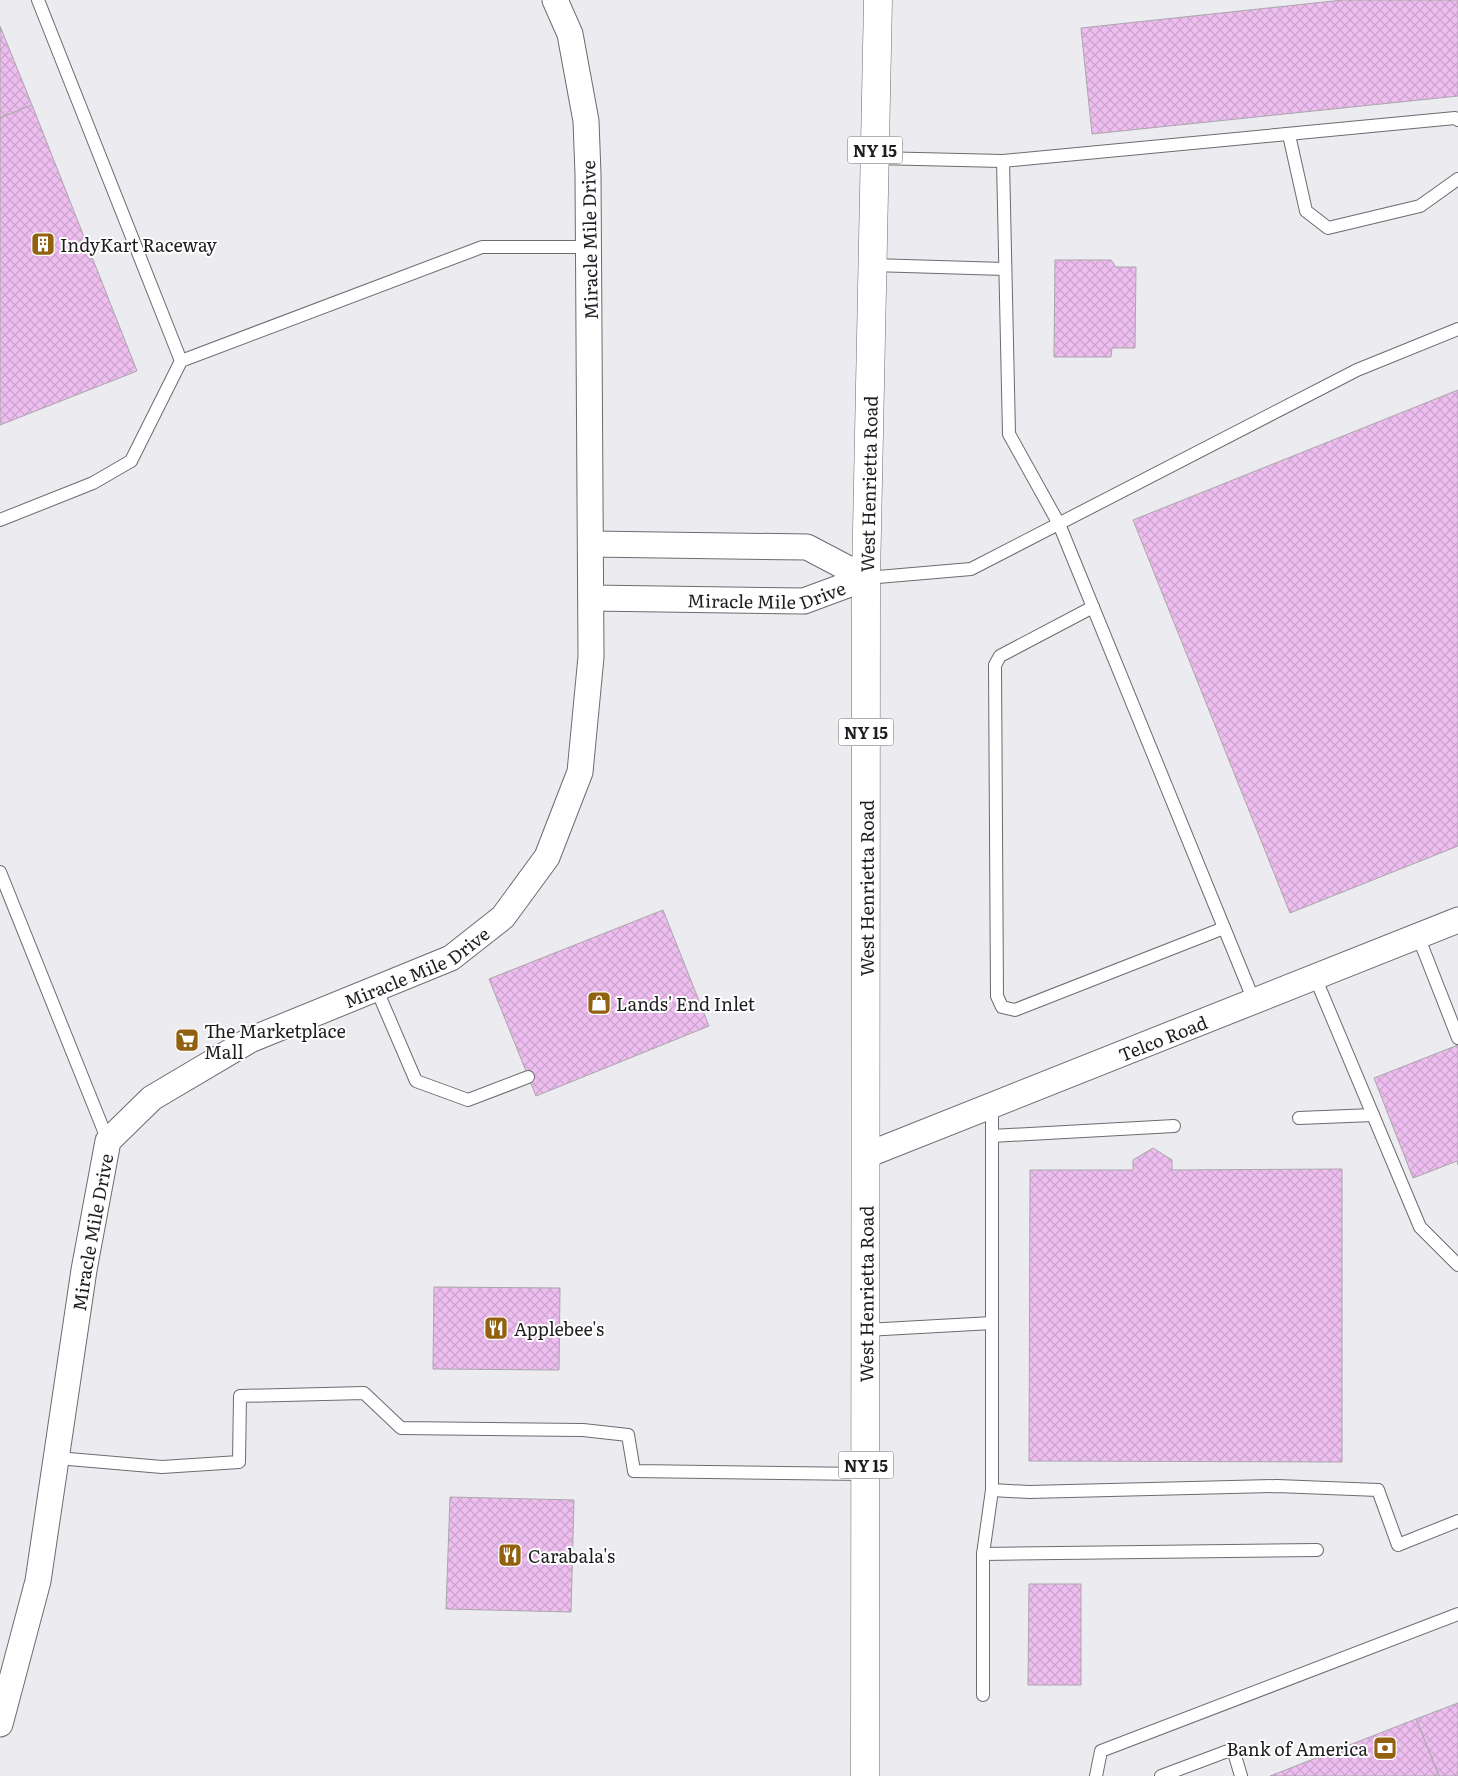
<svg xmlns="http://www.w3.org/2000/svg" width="1458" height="1776" font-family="Literata,serif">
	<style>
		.building { fill: url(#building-cross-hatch); stroke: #aaa7aa }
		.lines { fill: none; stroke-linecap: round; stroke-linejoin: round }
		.service-casing { stroke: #6c6b70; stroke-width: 14 }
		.minor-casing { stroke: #6c6b70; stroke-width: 27 }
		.primary-casing { stroke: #6c6b70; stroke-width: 29 }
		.service { stroke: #fff; stroke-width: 12 }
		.minor { stroke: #fff; stroke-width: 25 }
		.primary { stroke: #fff; stroke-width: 28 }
		.labels { text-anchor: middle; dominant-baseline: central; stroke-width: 4; stroke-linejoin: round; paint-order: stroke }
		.shield { fill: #fff; stroke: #626263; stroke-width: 1 }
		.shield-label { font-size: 16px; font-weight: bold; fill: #1e1e20 }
		.street-label { font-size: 18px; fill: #1e1e20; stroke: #fff }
		.poi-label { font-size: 18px; fill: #1e1e20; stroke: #fff; text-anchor: start }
	</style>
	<defs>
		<pattern id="building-cross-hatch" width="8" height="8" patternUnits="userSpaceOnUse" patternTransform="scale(1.25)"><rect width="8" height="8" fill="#edbeef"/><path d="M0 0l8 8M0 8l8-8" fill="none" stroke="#cba3cd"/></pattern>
	</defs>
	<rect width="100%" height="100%" fill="#ecebf0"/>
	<g class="building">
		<polygon points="1343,0 1458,0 1458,96 1092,134 1081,28"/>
		<polygon points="0,26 32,105 0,118"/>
		<polygon points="32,105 137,371 0,425 0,118"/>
		<polygon points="1055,260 1111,260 1116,267 1136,267 1135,348 1112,348 1111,357 1054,357"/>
		<polygon points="1458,390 1458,846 1290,913 1133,520"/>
		<polygon points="663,910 709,1026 536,1096 489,979"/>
		<polygon points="1458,1045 1458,1165 1457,1161 1413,1178 1374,1078"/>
		<polygon points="1153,1148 1172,1160 1172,1170 1342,1169 1342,1462 1029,1461 1030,1170 1133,1170 1133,1160"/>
		<polygon points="434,1287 560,1288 559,1370 433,1369"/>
		<polygon points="450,1497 574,1500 571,1612 446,1609"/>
		<polygon points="1029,1584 1081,1584 1081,1685 1028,1685"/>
		<polygon points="1458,1703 1458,1776 1439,1776 1416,1719"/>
		<polygon points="1416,1719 1439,1776 1270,1776"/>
	</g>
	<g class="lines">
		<g class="service-casing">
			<g id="service">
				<polyline points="38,0 181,361"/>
				<polyline points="1289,135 1306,211 1328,228 1420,206 1458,179"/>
				<polyline points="875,158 1003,161"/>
				<polyline points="872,265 1005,269"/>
				<polyline points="0,520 93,483 131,461 181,361 482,247 590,247"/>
				<polyline points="866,578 971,569 1357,370 1458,329"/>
				<polyline points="1093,607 1000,656 995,665 997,996 1002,1007 1015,1010 1224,928"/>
				<polyline points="0,872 108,1141"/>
				<polyline points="1418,936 1458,1038"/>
				<polyline points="1315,977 1420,1227 1458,1265"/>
				<polyline points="376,988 416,1081 468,1100 528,1077"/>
				<polyline points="1254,1001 1059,524 1009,434 1003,161 1455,118 1458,120"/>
				<polyline points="992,1105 992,1490 1029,1492 1277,1486 1378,1490 1398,1545 1458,1521"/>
				<polyline points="1299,1118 1373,1115"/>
				<polyline points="992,1136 1174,1126"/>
				<polyline points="866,1330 992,1323"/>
				<polyline points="57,1458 162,1467 239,1462 240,1396 364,1393 401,1428 583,1430 628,1435 634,1471 866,1474"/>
				<polyline points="983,1554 992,1490"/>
				<polyline points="983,1695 983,1554 1317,1550"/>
				<polyline points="1096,1776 1101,1751 1458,1614"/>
				<polyline points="1161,1776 1233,1749 1241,1776"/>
			</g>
		</g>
		<g class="minor-casing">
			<g id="minor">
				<polyline points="591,544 807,547 866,578"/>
				<path id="s1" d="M591,598L804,601L866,578"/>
				<path id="s2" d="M867,1155L1458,920"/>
				<path id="s3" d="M0,1724L38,1581L84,1270L108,1141L152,1098L250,1040L451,958L503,917L547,857L580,772L591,657L588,174L586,121L570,34L555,0"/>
			</g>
		</g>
		<g class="primary-casing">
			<g id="primary">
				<path id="s4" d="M865,1776L866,578L878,0"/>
			</g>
		</g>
		<use href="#service" class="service"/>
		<use href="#minor" class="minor"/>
		<use href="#primary" class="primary"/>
	</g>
	<defs>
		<g id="building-square" transform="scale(1.25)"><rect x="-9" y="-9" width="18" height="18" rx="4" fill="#92610f" stroke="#fff"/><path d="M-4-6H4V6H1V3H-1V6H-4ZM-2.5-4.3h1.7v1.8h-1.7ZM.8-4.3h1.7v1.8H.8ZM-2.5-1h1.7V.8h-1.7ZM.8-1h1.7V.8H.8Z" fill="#fff"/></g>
		<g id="shop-square" transform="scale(1.25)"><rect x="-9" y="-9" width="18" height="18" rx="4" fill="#92610f" stroke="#fff"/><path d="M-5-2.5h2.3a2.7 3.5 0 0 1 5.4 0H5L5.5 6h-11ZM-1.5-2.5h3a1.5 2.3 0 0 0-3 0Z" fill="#fff"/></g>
		<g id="supermarket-square" transform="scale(1.25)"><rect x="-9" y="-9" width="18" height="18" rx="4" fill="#92610f" stroke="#fff"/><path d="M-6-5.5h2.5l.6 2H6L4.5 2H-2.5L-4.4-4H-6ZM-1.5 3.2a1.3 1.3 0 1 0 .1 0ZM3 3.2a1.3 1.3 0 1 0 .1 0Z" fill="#fff"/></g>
		<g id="restaurant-square" transform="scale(1.25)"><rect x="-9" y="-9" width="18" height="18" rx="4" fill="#92610f" stroke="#fff"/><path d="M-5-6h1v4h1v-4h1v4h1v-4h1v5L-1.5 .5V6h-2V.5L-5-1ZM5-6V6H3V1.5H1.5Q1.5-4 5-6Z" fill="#fff"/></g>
		<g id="bank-square" transform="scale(1.25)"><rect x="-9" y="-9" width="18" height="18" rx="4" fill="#92610f" stroke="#fff"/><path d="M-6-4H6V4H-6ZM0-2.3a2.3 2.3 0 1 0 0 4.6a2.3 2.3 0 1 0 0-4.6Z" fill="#fff"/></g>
	</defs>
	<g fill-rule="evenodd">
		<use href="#building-square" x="43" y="244"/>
		<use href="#shop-square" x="599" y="1003"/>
		<use href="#supermarket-square" x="187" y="1040"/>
		<use href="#restaurant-square" x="496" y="1328"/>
		<use href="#restaurant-square" x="510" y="1555"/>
		<use href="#bank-square" x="1385" y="1748"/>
	</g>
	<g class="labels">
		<g class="shield">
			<rect x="847.5" y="136.5" width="55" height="27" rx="4"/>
			<rect x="838.5" y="718.5" width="55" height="27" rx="4"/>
			<rect x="838.5" y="1451.5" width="55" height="27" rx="4"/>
		</g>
		<g class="shield-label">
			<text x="875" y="150">NY 15</text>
			<text x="866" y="732">NY 15</text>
			<text x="866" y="1465">NY 15</text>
		</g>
		<g class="street-label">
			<text transform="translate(589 240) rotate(-91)">Miracle Mile Drive</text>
			<text stroke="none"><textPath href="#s4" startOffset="1292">West Henrietta Road</textPath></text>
			<text stroke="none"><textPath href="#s1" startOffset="176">Miracle Mile Drive</textPath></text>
			<text stroke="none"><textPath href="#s4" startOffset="888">West Henrietta Road</textPath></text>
			<text stroke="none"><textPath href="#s3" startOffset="951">Miracle Mile Drive</textPath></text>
			<text stroke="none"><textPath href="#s2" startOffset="318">Telco Road</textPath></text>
			<text stroke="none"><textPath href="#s3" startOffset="501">Miracle Mile Drive</textPath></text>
			<text stroke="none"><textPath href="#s4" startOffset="482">West Henrietta Road</textPath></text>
		</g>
		<g class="poi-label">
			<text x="60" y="244">IndyKart Raceway</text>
			<text x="616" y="1003">Lands' End Inlet</text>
			<text x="204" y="1030">The Marketplace<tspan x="204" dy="21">Mall</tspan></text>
			<text x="514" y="1328">Applebee's</text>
			<text x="528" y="1555">Carabala's</text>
			<text x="1368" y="1748" text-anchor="end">Bank of America</text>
		</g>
	</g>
</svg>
